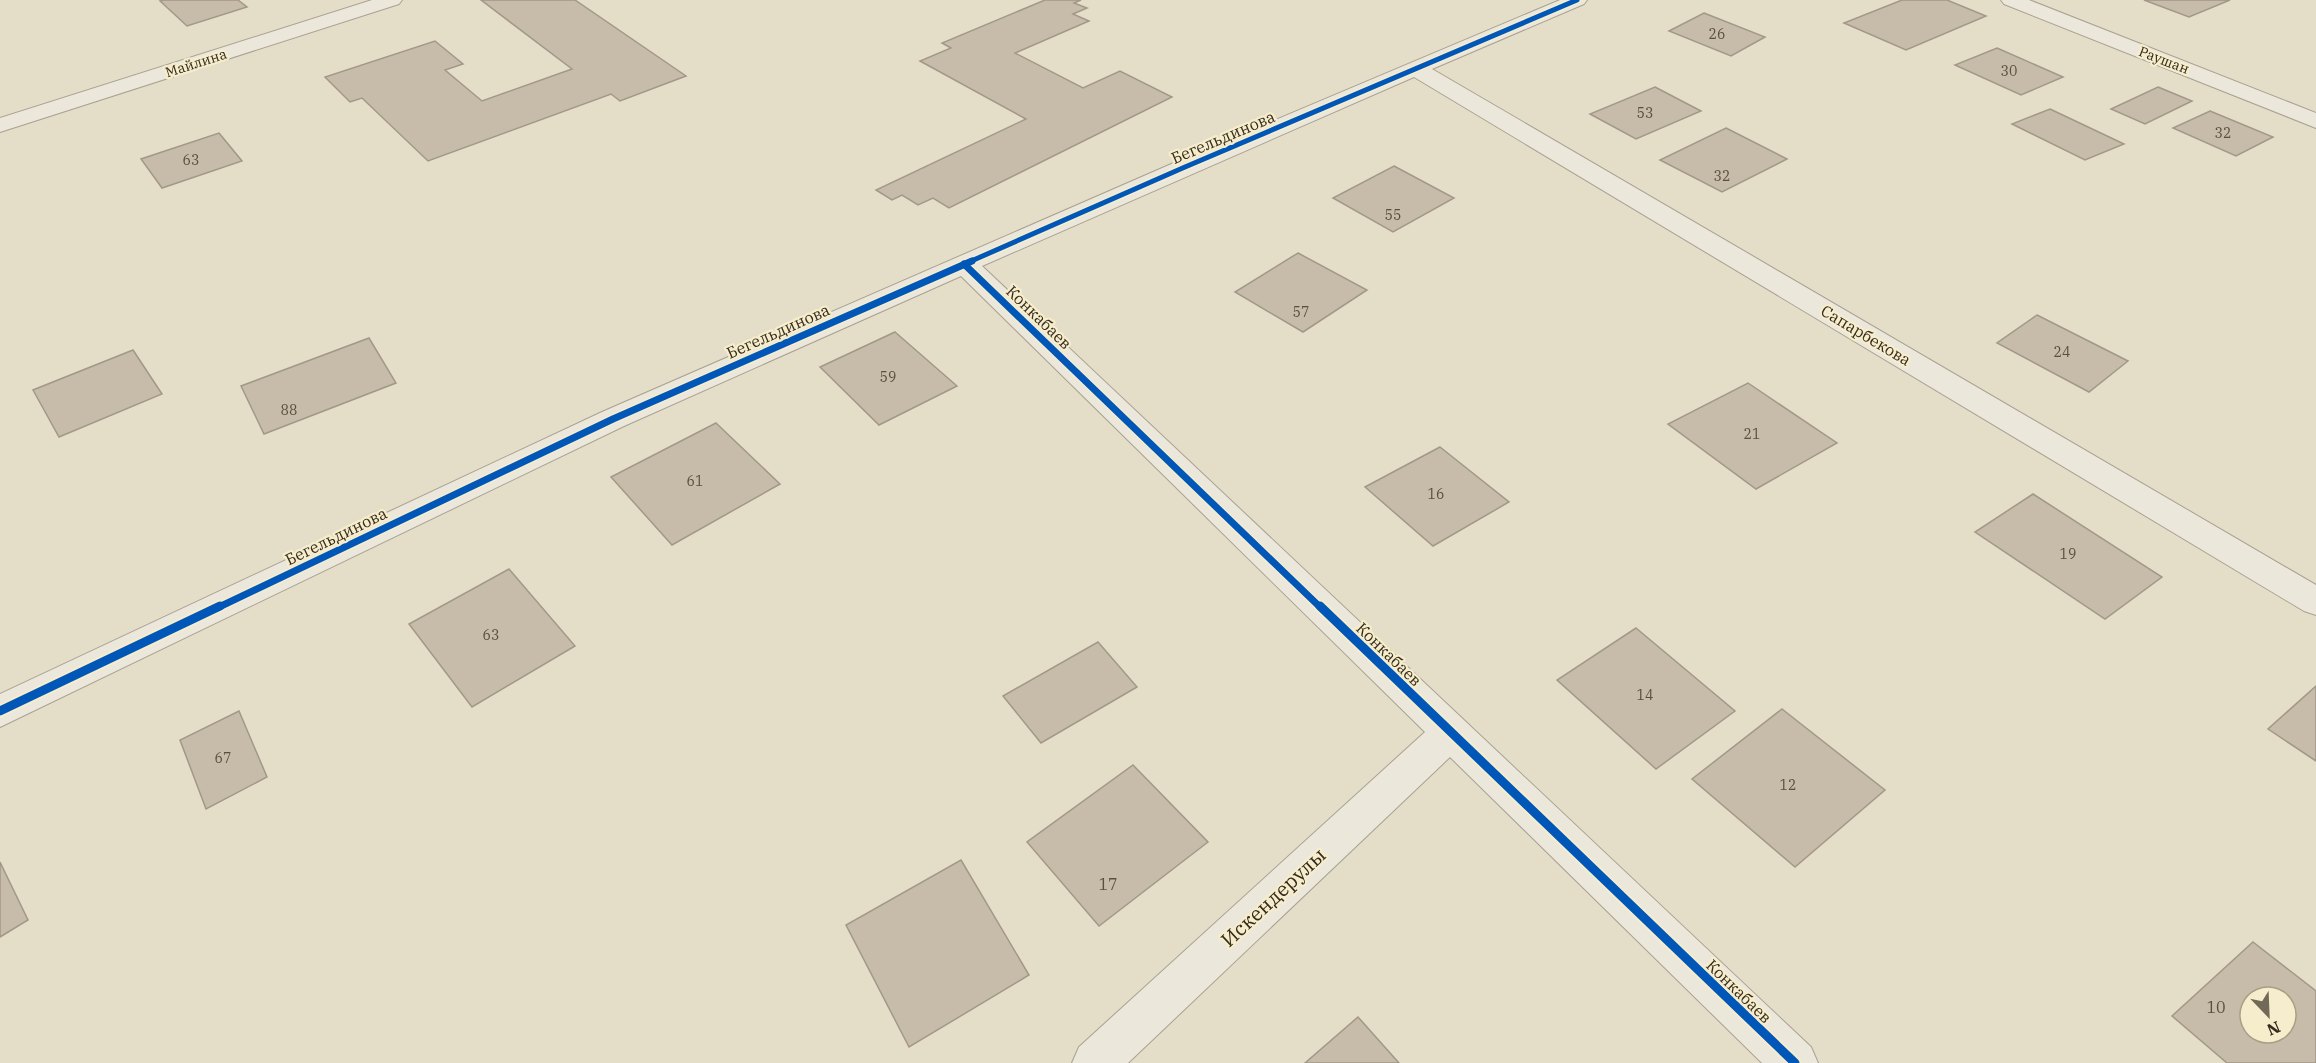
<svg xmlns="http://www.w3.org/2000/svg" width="2316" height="1063" font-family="'IBM Plex Serif',serif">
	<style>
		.building { fill: #c7bba9; stroke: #a39888; stroke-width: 1.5; fill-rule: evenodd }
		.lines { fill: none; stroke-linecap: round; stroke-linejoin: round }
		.minor-casing { stroke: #a9a192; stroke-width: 2 }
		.minor { fill: #ebe7db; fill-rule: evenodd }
		.cycleway-far2-casing { stroke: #f6edcd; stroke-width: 8 }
		.cycleway-far1-casing { stroke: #f6edcd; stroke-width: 10 }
		.cycleway-casing { stroke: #f6edcd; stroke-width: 13 }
		.cycleway-far2 { stroke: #0057b8; stroke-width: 5 }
		.cycleway-far1 { stroke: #0057b8; stroke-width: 7 }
		.cycleway { stroke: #0057b8; stroke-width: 9 }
		.labels { text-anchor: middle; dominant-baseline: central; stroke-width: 4.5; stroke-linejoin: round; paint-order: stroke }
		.number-label { font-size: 14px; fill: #5a4e3e }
		.far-street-label { font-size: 14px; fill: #362a1b; stroke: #f6edcd }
		.street-label { font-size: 16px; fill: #362a1b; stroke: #f6edcd }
		.near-number-label { font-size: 16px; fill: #5a4e3e }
		.near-street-label { font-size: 20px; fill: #362a1b; stroke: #f6edcd }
	</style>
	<rect width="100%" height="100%" fill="#e4ddc8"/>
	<g class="building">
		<polygon points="164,0 238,0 247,7 187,26 160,1"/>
		<polygon points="481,0 575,0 686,76 620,101 611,94 428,161 362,98 350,102 325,77 435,41 463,64 445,70 482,101 572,69"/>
		<polygon points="1045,0 1081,0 1074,3 1087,8 1073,14 1089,21 1015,53 1083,88 1120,71 1172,97 949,208 933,198 918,205 902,195 892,200 876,190 1026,119 920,61 951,48 942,43"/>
		<polygon points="1902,0 1947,0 1986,16 1906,50 1844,23"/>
		<polygon points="2144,0 2230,0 2189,17"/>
		<polygon points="1704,13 1765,37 1731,56 1669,31"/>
		<polygon points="1997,48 2063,77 2021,95 1955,65"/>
		<polygon points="1655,87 1701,111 1636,139 1590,114"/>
		<polygon points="2158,87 2192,101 2145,124 2111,109"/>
		<polygon points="2050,109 2124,144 2085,160 2012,124"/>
		<polygon points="2210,111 2273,137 2236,156 2173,128"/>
		<polygon points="1726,128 1787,159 1722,192 1660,160"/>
		<polygon points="219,133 242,161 162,188 141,159"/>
		<polygon points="1394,166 1454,198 1393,232 1333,198"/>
		<polygon points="1298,253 1367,290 1303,332 1235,292"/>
		<polygon points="2037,315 2128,361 2089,392 1997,343"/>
		<polygon points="895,332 957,386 879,425 820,367"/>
		<polygon points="369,338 396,383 264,434 241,386"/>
		<polygon points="133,350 162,394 59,437 33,390"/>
		<polygon points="1748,383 1837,443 1756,489 1668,424"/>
		<polygon points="716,423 780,484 672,545 611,477"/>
		<polygon points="1440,447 1509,502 1433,546 1365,487"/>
		<polygon points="2033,494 2162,577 2105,619 1975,532"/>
		<polygon points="509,569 575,646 472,707 409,624"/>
		<polygon points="1636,628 1735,711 1656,769 1557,680"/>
		<polygon points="1098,642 1137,687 1041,743 1003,696"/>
		<polygon points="2316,686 2316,761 2268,729"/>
		<polygon points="1782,709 1885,790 1795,867 1692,779"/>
		<polygon points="239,711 267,777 206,809 180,740"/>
		<polygon points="1133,765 1208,842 1099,926 1027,842"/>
		<polygon points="961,860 1029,975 909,1047 846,925"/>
		<polygon points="0,862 28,920 0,937"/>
		<path d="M2253,942L2316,991V1063H2227L2172,1016ZM2250,997H2286V1033H2250Z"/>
		<polygon points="1358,1017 1399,1063 1305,1063"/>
	</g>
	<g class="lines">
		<g class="minor-casing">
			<g id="minor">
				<polygon points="372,0 402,0 399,4 0,132 0,118"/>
				<polygon points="1560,0 1587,0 1584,4 1432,69 2316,585 2316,615 2304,611 1414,77 982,266 1811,1047 1818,1063 1762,1063 1450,757 1128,1063 1072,1063 1079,1047 1425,732 961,276 624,426 0,727 0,694 602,412 1176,162"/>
				<polygon points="2001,0 2029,0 2316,113 2316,128 2004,4"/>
			</g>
		</g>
		<use href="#minor" class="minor"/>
		<g class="cycleway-far2-casing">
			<polyline id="cycleway-far2" points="969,262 1185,167 1577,0"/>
		</g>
		<g class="cycleway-far1-casing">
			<g id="cycleway-far1">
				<polyline points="964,264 1321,608"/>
				<polyline points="217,608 613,419 972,261"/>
			</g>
		</g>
		<g class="cycleway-casing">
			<g id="cycleway">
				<polyline points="1320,606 1795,1063"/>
				<polyline points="0,711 220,606"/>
			</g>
		</g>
		<use href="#cycleway-far2" class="cycleway-far2"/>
		<use href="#cycleway-far1" class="cycleway-far1"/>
		<use href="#cycleway" class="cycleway"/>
	</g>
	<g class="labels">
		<g class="number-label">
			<text x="1717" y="34">26</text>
			<text x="2009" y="71">30</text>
			<text x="1645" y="113">53</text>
			<text x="2223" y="133">32</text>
			<text x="191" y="160">63</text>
			<text x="1722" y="176">32</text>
			<text x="1393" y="215">55</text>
			<text x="1301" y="312">57</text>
			<text x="2062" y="352">24</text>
			<text x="888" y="377">59</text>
			<text x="289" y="410">88</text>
			<text x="1752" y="434">21</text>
			<text x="695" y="481">61</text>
			<text x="1436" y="494">16</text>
			<text x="2068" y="554">19</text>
			<text x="491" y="635">63</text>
			<text x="1645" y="695">14</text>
			<text x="223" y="758">67</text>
			<text x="1788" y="785">12</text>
		</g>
		<g class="far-street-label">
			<text transform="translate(2164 60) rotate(21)">Раушан</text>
			<text transform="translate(196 63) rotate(-18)">Майлина</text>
		</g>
		<g class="street-label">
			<text transform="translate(1223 137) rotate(-23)">Бегельдинова</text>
			<text transform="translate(1039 317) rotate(44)">Конкабаев</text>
			<text transform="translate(778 331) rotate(-24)">Бегельдинова</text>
			<text transform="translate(1866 335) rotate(31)">Сапарбекова</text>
			<text transform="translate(336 536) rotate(-26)">Бегельдинова</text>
			<text transform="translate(1389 654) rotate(44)">Конкабаев</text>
			<text transform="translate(1739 991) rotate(44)">Конкабаев</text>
		</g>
		<g class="near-number-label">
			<text x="1108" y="884">17</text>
			<text x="2216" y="1007">10</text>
		</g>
		<g class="near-street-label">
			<text transform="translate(1273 897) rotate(-43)">Искендерулы</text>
		</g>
	</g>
	<g transform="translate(2268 1015) rotate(157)"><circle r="28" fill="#f6edcd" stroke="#a99f86" stroke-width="1.5"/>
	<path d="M0-4.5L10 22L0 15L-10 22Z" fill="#736958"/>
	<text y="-9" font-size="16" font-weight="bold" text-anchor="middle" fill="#362a1b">N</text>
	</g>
</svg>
